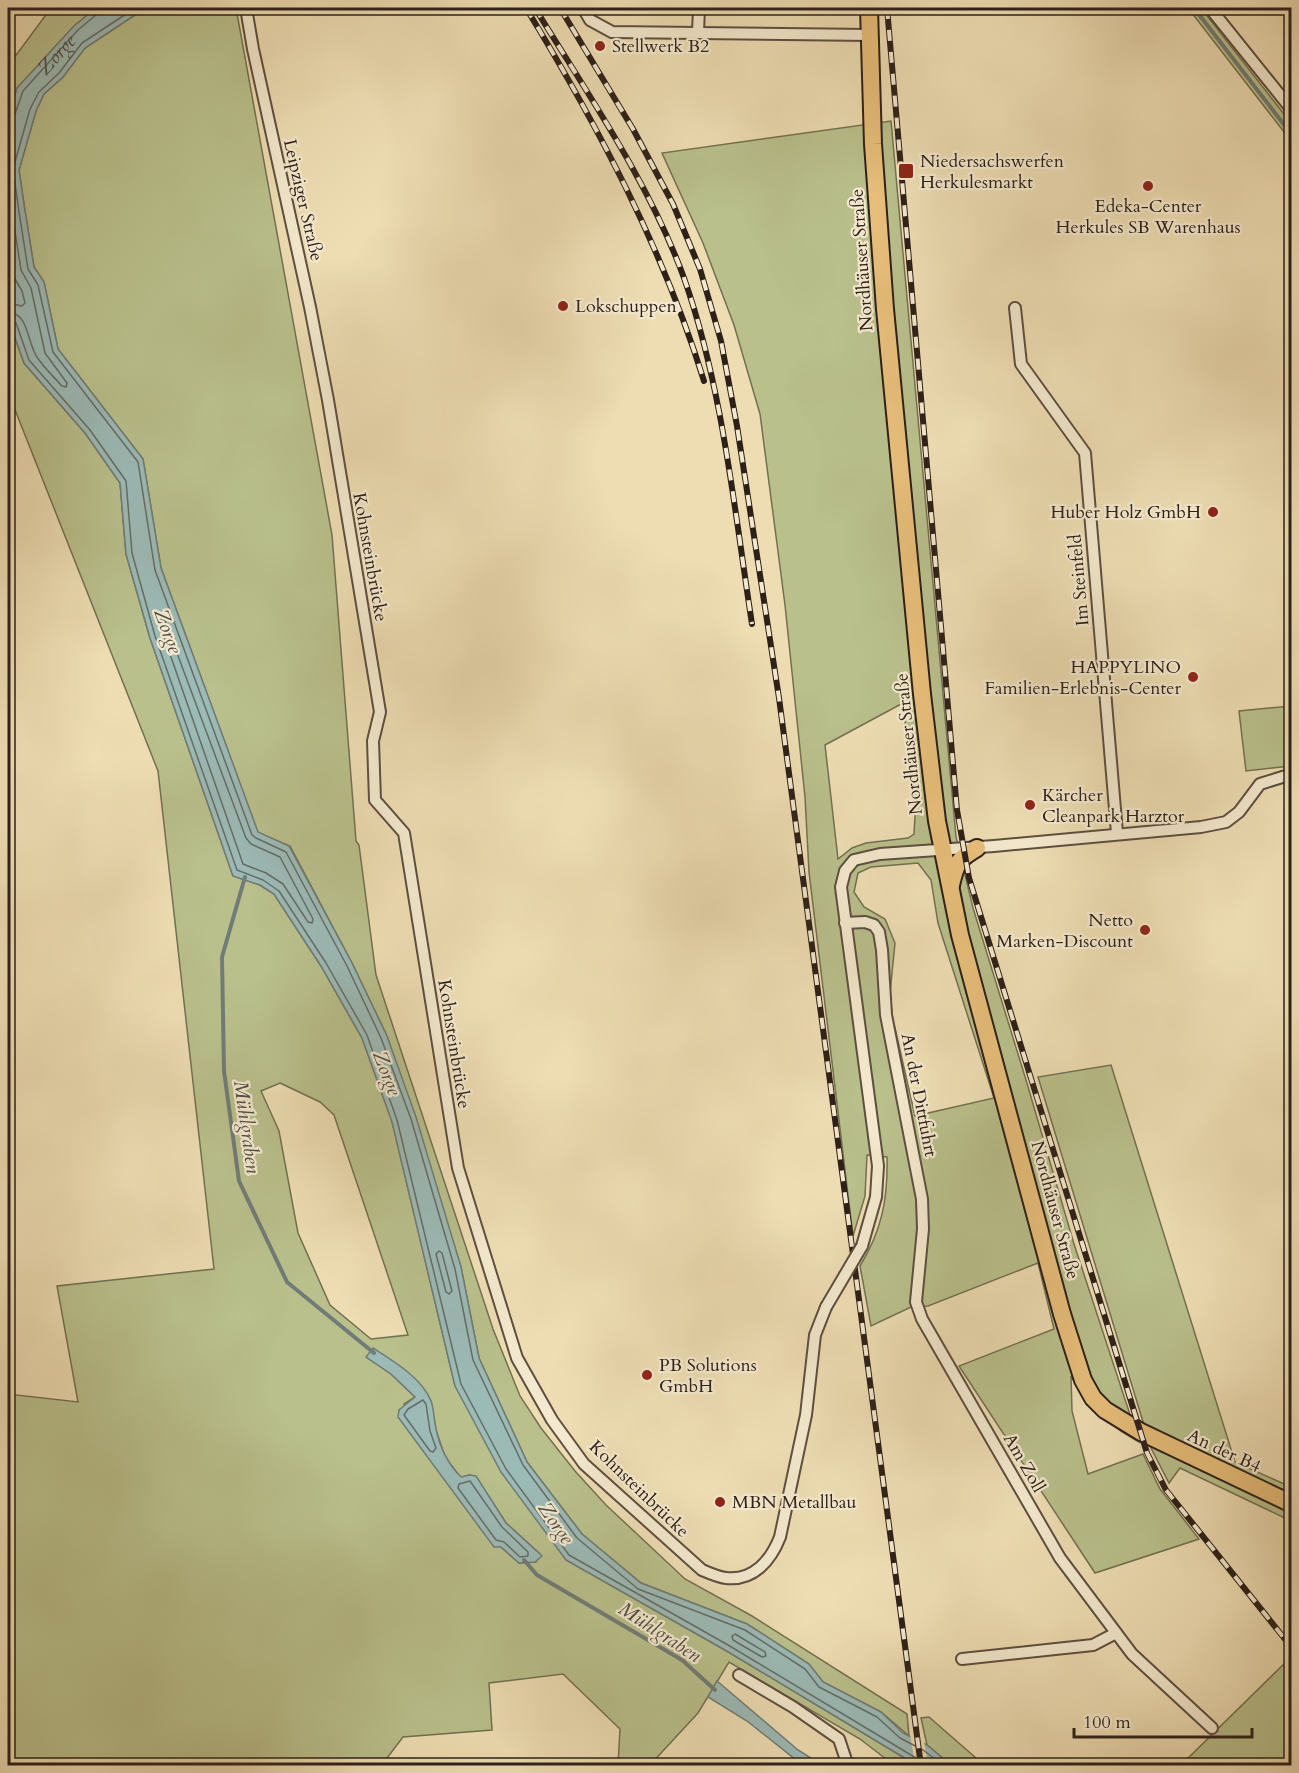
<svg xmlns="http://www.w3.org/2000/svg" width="1299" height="1773" font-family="Cardo,serif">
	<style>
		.green { fill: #b9c08c; stroke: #737052; stroke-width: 1.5; fill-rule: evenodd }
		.water { fill: #9cbab6; stroke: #707c77; stroke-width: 1.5 }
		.pier { fill: #eeddb3 }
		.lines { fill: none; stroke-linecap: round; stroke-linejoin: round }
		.shore { stroke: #646d68; stroke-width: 1.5 }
		.stream { stroke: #707c77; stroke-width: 4 }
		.street-casing { stroke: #5d4f40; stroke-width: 14 }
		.primary-casing { stroke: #2d2019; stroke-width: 20 }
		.street { stroke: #f4e9ce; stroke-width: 10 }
		.primary { stroke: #e7be7a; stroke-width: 16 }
		.rail-casing { stroke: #2d2019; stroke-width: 6 }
		.rail { stroke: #f4e9ce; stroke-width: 4; stroke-dasharray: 11; stroke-linecap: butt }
		.street-bridge-casing { stroke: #5d4f40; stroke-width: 14; stroke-linecap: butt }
		.street-bridge { stroke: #f4e9ce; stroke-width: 10 }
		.poi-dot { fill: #8f2418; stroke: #f4e9ce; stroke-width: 2 }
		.labels { text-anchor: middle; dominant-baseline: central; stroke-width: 4.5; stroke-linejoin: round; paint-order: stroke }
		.poi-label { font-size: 18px; fill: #2d2019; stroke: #f4e9ce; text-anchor: start }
		.street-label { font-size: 18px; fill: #2d2019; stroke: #f4e9ce }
		.water-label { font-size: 20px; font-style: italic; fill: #4e4e48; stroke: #f4e9ce }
	</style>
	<rect width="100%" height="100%" fill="#eeddb3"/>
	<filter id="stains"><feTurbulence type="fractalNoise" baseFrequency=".00333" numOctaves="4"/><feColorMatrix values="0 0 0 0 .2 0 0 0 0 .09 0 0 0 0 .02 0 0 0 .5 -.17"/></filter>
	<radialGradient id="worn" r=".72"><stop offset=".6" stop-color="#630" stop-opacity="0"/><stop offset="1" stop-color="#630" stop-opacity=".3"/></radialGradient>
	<g class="green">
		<polygon points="51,8 96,8 74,26 17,88 8,121 8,66"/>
		<polygon points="138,8 236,8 332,535 356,841 359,845 376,975 493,1329 520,1396 541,1428 575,1471 606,1505 685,1579 752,1616 907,1714 909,1736 881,1712 823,1682 809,1664 747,1624 641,1583 582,1534 527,1462 479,1358 461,1267 387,1036 352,963 290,846 258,833 161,568 143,459 58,349 44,282 34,267 25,211 19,170 36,111 44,94 63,77 85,48 135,15"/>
		<polygon points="1188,8 1201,8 1291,123 1291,141"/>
		<path d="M891,121L956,837L973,908L1026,1080L1074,1244L1139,1442L1122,1432L1087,1405L1071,1376L1072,1411L1088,1474L1143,1454L1160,1489L1199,1539L1095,1573L959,1366L1054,1329L1038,1263L928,1306L911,1307L871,1326L860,1266C882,1230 888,1199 887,1157L867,1155L865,1196L853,1236L809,872L805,797L785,605L760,414L734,325L703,243L662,153ZM903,703L915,816L914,834L908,838L866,843L852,848L838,859L825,745ZM918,863L931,880L938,923L994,1098L915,1116L892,1015L890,993L895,943L885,919L864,907L854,892L858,873L871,867Z"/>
		<path d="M8,318L24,363L85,433L120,483L126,554L150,638L233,876L260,885L274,894L321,966L362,1038L392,1121L455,1386L547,1533L566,1560L725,1650L913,1763L914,1765H894L860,1739L729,1662L698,1713L650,1765H618L620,1729L563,1674L489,1683L492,1730L403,1737L387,1758V1765H8V1394L78,1402L57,1286L214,1269L158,771L8,392ZM280,1083L320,1102L334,1115L408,1335L371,1339L330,1305L298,1233L279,1131L261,1091ZM366,1357L421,1386L431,1401L436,1430L445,1457L461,1478L469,1475L476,1477L506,1523L539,1553L536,1562L519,1563L501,1547L404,1404L415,1397L391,1374Z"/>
		<polygon points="1291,706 1291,766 1246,771 1239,711"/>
		<polygon points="1111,1065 1235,1462 1291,1487 1291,1521 1180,1468 1169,1483 1151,1448 1038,1077"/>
		<polygon points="1291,1657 1291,1765 1180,1766"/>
		<polygon points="929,1717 984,1765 960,1765 944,1759 927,1745 921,1718"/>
	</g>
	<g class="water">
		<polygon points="96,8 138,8 135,15 85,48 63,77 44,94 36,111 19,170 25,211 34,267 44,282 58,349 143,459 161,568 258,832 289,846 352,963 387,1036 416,1117 461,1267 479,1358 527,1462 582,1534 641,1583 747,1624 809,1664 823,1682 881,1712 903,1733 927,1745 944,1759 960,1765 918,1765 913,1763 725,1650 566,1560 501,1472 455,1386 392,1122 362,1038 321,966 274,894 260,885 233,876 150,638 126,554 120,483 85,433 24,363 8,318 8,121 17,88 74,26"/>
		<path d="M373,1348C393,1361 422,1378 431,1401C434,1409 434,1420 436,1429C440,1448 448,1464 461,1477L470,1475L476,1476L506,1523L542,1556L535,1562L519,1563L501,1547H494L398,1417L399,1410L415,1397L391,1374L366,1357Z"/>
		<polygon points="717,1681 798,1750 822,1765 806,1765 795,1759 747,1721 708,1697"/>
	</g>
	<polygon class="pier" points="910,1734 924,1741 928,1765 915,1765"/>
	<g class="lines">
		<g class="shore">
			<polyline points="132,8 129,12 82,43 59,73 39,92 30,109 13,169 19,212 28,269 38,285 53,352 138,462 155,570 252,835 256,838 286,852 347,966 381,1038 411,1119 455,1269 473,1360 523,1465 577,1538 638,1589 745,1630 805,1669 819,1687 877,1717 900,1738 923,1750 944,1766"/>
			<path id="s1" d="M8,118L15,114L23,91L78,30L97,14L99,8"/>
			<path d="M8,186L21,270L31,288L45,353L67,383L66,387L62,386C54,377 44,368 37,357C27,343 29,313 8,312"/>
			<polyline points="8,246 12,274 22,291 25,303 22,306 8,303"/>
			<polyline points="8,319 16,323 29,360 90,430 126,481 132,553 155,636 237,870 263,880 279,891 326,963 367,1035 397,1120 461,1384 506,1469 569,1555 728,1645 916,1758 919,1766"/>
			<polygon points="161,620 165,621 246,838 251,844 280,857 313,919 312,923 308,922 283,884 266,873 243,864 163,634 159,623"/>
			<polygon points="439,1251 442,1253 452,1291 449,1294 446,1292 436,1254"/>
			<polygon points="423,1400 426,1404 430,1431 436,1448 433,1452 430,1451 404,1415 408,1409"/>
			<polygon points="470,1481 502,1527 528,1552 528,1556 520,1557 504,1542 496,1540 458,1488 459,1484"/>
			<polygon points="735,1634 765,1652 766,1656 762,1657 733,1640 732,1636"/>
		</g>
		<g class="stream">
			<polyline points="1194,8 1292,135"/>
			<polyline points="245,877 222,957 224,1071 239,1181 287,1282 374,1353"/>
			<polyline points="524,1560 537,1575 682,1660 715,1690"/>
		</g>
		<g class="street-casing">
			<g id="street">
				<path d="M246,8L253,49L310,307L328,400L380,712L373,741L375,800L404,833L458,1168L517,1358L552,1420L584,1464L702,1570C709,1573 718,1577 726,1578C754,1581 771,1560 780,1537L806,1415L815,1335L826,1307"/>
				<polyline points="583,8 590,20 612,32 870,35"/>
				<polyline points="1210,8 1292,110"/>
				<polyline points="698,32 699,8"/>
				<polyline points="1015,308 1021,364 1085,453 1117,833"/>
				<polyline points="845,923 865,922 874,925 879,932 882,950 886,1015 922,1199 923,1229 916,1302 922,1319 1060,1558 1132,1654 1212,1728"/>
				<polyline points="862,1246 876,1197 878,1166 841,887 845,871 854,860 880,854 994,846 1201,827 1226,822 1239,812 1260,784 1292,774"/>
				<polyline points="962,1659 1093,1645 1116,1633"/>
				<polyline points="739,1675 793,1707 839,1739 846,1760 844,1766"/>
			</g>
		</g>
		<g class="primary-casing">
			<g id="primary">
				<polyline points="869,8 873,144 885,309 922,694 937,821 960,935 1062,1314 1083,1380 1093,1398 1105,1410 1141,1432 1292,1504"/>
				<path d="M951,885C956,863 958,859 977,848"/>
			</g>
		</g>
		<use href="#street" class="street"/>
		<use href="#primary" class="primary"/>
		<g class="rail-casing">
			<g id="rail">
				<path d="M526,8C598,126 663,249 704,381"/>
				<path d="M535,8C587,93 650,184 684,278C723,389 734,508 752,624"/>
				<polyline points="560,8 633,129 673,204 700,269 721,341 737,426 779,698 921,1766"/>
				<polyline points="887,8 957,810 969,878 1147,1453 1166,1490 1292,1648"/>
			</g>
		</g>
		<use href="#rail" class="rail"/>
		<g class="street-bridge-casing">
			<polyline id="street-bridge" points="826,1307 862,1246"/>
		</g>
		<use href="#street-bridge" class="street-bridge"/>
	</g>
	<g class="poi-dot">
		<circle cx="600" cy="46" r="6"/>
		<rect x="898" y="163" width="16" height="16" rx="3"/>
		<circle cx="1148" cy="186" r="6"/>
		<circle cx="563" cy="306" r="6"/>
		<circle cx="1213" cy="512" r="6"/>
		<circle cx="1193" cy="677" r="6"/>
		<circle cx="1030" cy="805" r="6"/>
		<circle cx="1145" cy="930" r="6"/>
		<circle cx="647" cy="1375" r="6"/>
		<circle cx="720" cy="1502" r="6"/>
	</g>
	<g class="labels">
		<g class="poi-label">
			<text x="612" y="46">Stellwerk B2</text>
			<text x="920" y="161">Niedersachswerfen<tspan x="920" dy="21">Herkulesmarkt</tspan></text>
			<text x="1148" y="206" text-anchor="middle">Edeka-Center<tspan x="1148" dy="21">Herkules SB Warenhaus</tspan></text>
			<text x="575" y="306">Lokschuppen</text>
			<text x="1201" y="512" text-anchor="end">Huber Holz GmbH</text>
			<text x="1181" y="667" text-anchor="end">HAPPYLINO<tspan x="1181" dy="21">Familien-Erlebnis-Center</tspan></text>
			<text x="1042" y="795">Kärcher<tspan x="1042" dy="21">Cleanpark Harztor</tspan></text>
			<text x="1133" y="920" text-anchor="end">Netto<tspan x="1133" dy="21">Marken-Discount</tspan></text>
			<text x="659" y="1365">PB Solutions<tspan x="659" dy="21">GmbH</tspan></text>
			<text x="732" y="1502">MBN Metallbau</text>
		</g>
		<g class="street-label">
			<text transform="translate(303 200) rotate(77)">Leipziger Straße</text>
			<text transform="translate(862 260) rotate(-94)">Nordhäuser Straße</text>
			<text transform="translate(370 557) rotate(80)">Kohnsteinbrücke</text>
			<text transform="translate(1079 580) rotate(-95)">Im Steinfeld</text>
			<text transform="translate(909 744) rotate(-96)">Nordhäuser Straße</text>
			<text transform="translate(454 1044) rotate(81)">Kohnsteinbrücke</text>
			<text transform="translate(919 1095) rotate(79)">An der Dittfuhrt</text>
			<text transform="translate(1055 1210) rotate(75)">Nordhäuser Straße</text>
			<text transform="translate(1224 1451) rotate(25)">An der B4</text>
			<text transform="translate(1024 1463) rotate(60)">Am Zoll</text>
			<text transform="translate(639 1489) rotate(44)">Kohnsteinbrücke</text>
		</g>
		<g class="water-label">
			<text stroke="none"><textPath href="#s1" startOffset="82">Zorge</textPath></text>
			<text transform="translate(168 631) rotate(70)">Zorge</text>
			<text transform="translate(387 1073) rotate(69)">Zorge</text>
			<text transform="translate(247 1127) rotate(82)">Mühlgraben</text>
			<text transform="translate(556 1523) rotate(55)">Zorge</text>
			<text transform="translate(660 1632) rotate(33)">Mühlgraben</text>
		</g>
	</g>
	<rect width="1299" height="1773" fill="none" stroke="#eeddb3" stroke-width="30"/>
	<rect x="9" y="9" width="1281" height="1755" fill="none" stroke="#2d2019" stroke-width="3"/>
	<rect x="15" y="15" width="1269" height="1743" fill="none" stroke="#2d2019" stroke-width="1.5"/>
	<path d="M1074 1728v9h178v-9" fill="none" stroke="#2d2019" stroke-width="3"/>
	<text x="1083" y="1728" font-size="18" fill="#2d2019" stroke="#f4e9ce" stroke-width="4.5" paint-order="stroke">100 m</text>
	<rect width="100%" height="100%" filter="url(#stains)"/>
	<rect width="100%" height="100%" fill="url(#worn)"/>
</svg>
